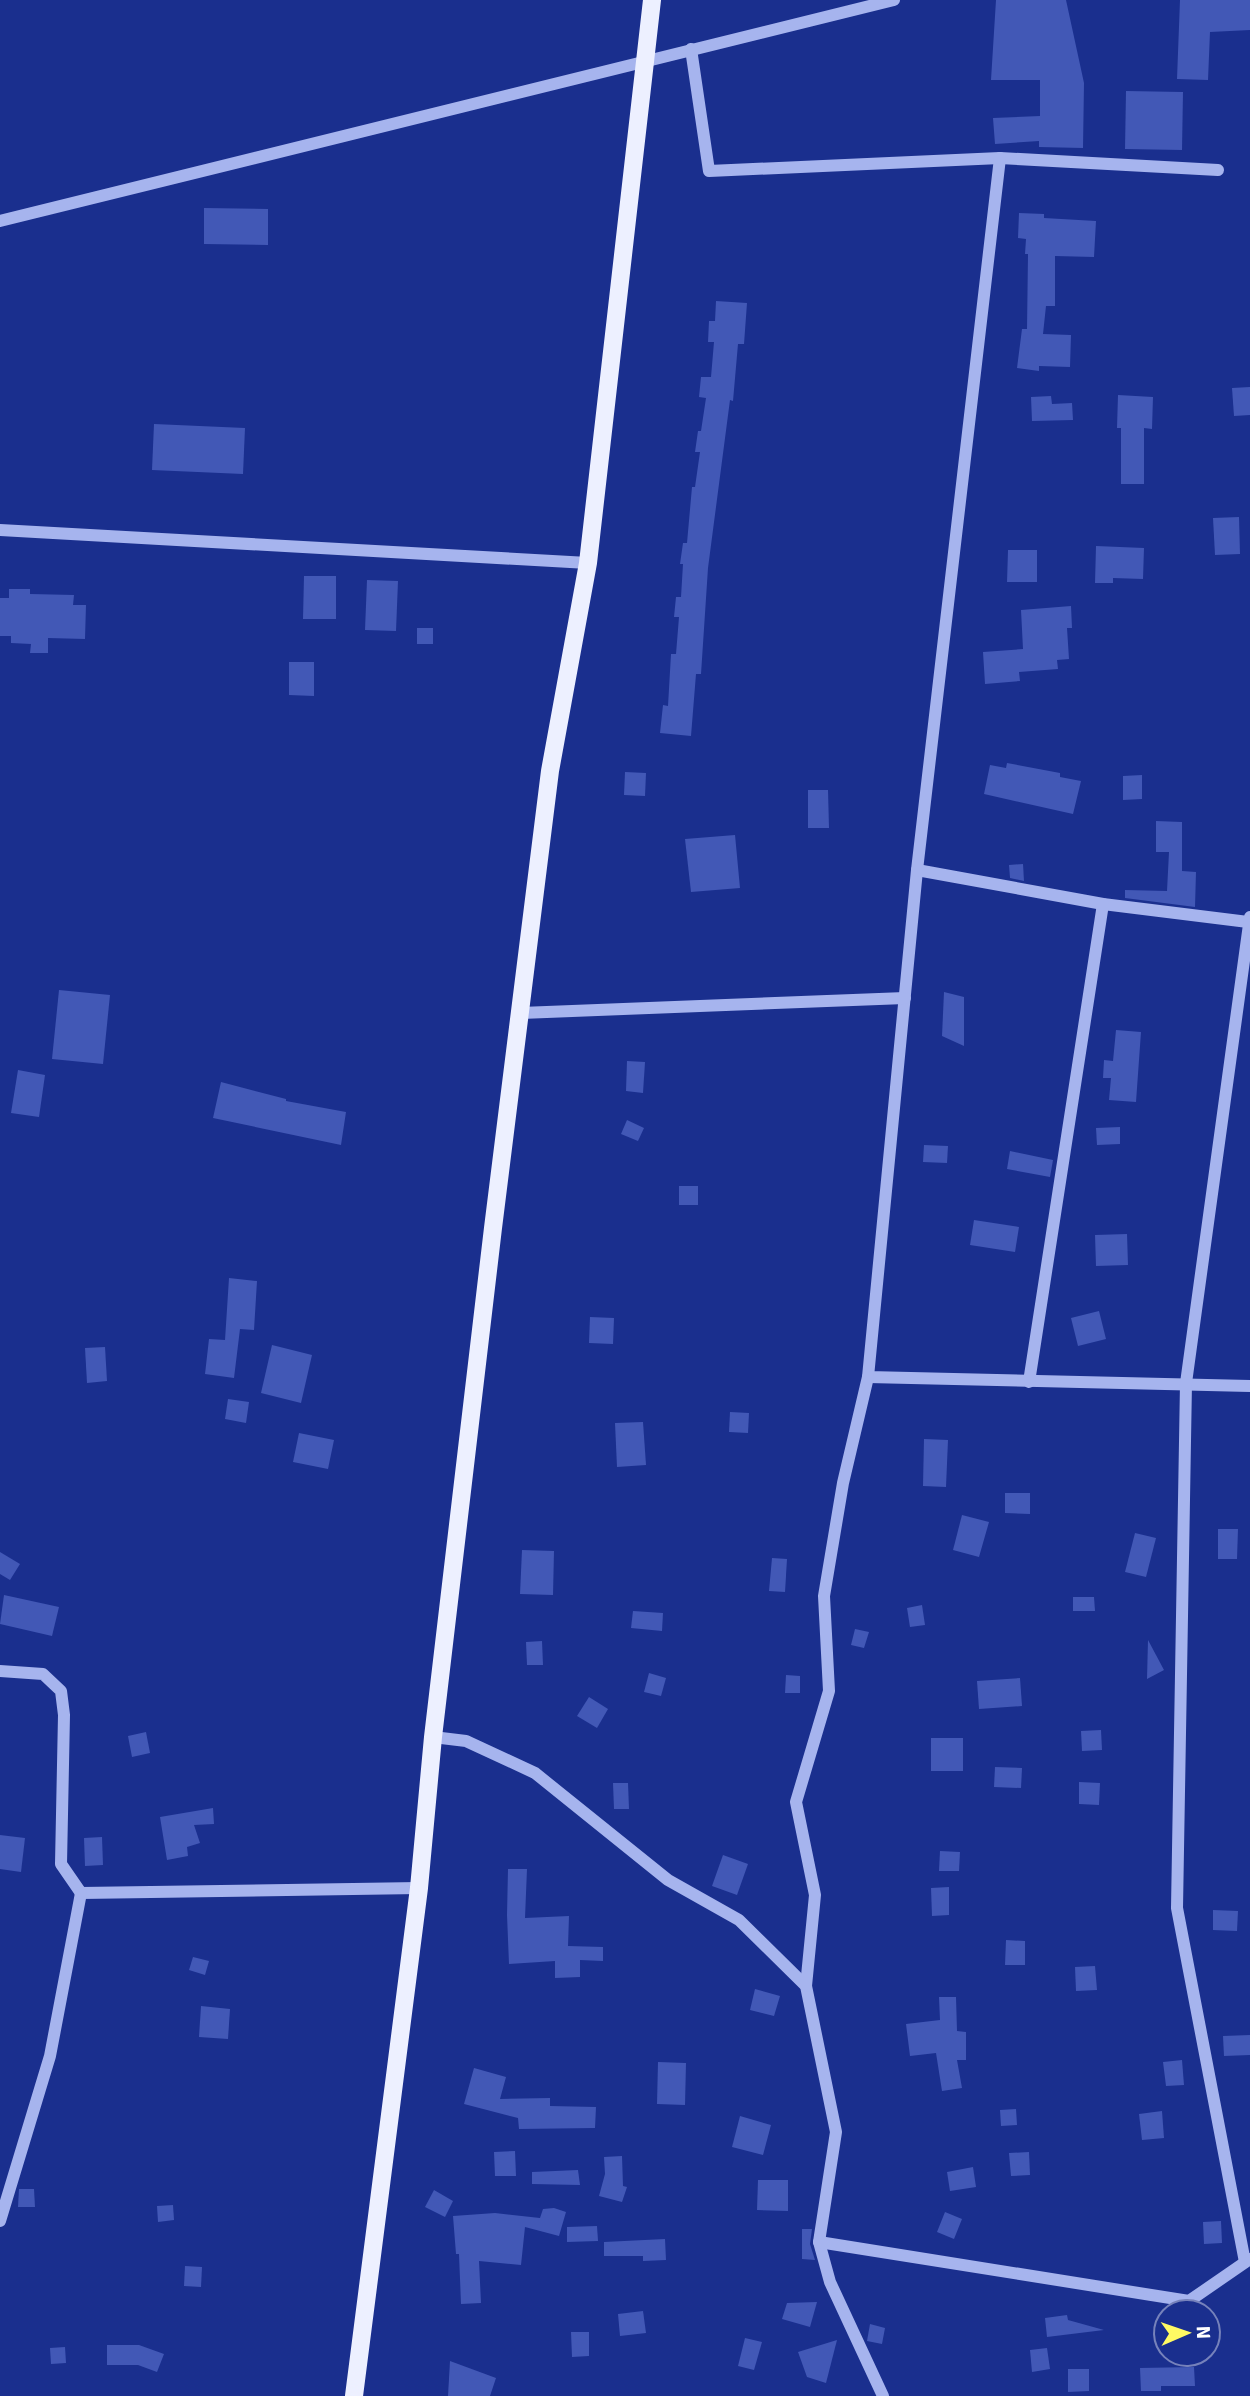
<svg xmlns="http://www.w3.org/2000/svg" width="1250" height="2396" font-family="Signika,sans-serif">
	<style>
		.building { fill: #4258b6 }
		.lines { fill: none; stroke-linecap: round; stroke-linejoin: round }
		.minor { stroke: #a6b4ee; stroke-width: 12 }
		.major { stroke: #edf0ff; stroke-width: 18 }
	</style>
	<rect width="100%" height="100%" fill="#1a2f8e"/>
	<g class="building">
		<polygon points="996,0 1066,0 1084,83 1083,148 1039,147 1039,141 995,144 993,118 1040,116 1040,80 991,80"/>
		<polygon points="1180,0 1250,0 1250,30 1210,32 1208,80 1177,79"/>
		<polygon points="1126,91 1183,92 1182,150 1125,149"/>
		<polygon points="204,208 268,209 268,245 204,244"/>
		<polygon points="1019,213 1044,214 1044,218 1096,221 1094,257 1055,256 1055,306 1046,306 1043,334 1071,335 1070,367 1039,366 1039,371 1017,368 1022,329 1027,329 1028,254 1025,254 1026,239 1018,238"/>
		<polygon points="716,301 747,303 744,344 738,344 733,401 730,400 708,568 701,674 696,674 691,736 660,733 663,705 668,706 671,654 676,654 679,617 674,617 676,597 681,597 683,564 680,564 683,543 687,543 692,487 695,487 700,452 695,452 698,431 701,431 706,398 699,397 701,377 711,377 714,342 708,342 709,321 715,321"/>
		<polygon points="1250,387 1250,415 1234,416 1232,388"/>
		<polygon points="1118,395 1153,397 1152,429 1144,428 1144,484 1121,484 1121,428 1117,428"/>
		<polygon points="1051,396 1052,404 1072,403 1073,420 1032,421 1031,397"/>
		<polygon points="154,424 245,428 243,474 152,470"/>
		<polygon points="1239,517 1240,554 1215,555 1213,518"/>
		<polygon points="1096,546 1144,548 1143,579 1113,578 1113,583 1095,583"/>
		<polygon points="1008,550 1037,550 1037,582 1007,582"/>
		<polygon points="304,576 336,576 336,619 303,619"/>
		<polygon points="367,580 398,581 396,631 365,630"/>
		<polygon points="9,589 30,589 30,594 74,595 73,605 86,605 85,639 48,638 48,653 30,653 31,644 11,643 11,636 0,636 0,598 9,598"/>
		<polygon points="1071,606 1072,628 1067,628 1069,659 1057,660 1058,669 1019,672 1020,681 985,684 983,652 1023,649 1021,610"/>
		<rect x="417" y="628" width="16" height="16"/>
		<polygon points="289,662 314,662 314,696 289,695"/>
		<polygon points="1007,763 1060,773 1060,777 1081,781 1073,814 984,794 990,765 1006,768"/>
		<polygon points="625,772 646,773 645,796 624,795"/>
		<polygon points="1142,775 1142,799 1123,800 1123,776"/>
		<polygon points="808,790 828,790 829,828 808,828"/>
		<polygon points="1156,821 1182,822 1182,871 1196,872 1195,907 1125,898 1125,890 1167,891 1169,852 1156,852"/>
		<polygon points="735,835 740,888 691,892 685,839"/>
		<polygon points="1023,864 1024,881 1010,878 1009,865"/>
		<polygon points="59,990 110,995 103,1064 52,1059"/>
		<polygon points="944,992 964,997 964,1046 942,1036"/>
		<polygon points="1116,1030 1141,1032 1136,1102 1109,1100 1111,1078 1103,1078 1104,1060 1113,1061"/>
		<polygon points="627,1061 645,1062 643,1093 626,1091"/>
		<polygon points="18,1070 45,1075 39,1117 11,1113"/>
		<polygon points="221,1082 286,1099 286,1101 346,1112 341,1145 213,1118"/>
		<polygon points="627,1120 644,1128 638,1141 621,1134"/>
		<polygon points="1120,1127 1120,1144 1097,1145 1096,1128"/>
		<polygon points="924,1145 948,1146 947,1163 923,1162"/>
		<polygon points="1010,1151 1053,1160 1050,1177 1007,1169"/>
		<rect x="679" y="1186" width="19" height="19"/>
		<polygon points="974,1220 1019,1227 1015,1252 970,1245"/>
		<polygon points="1127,1234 1128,1265 1096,1266 1095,1235"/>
		<polygon points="229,1278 257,1281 254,1330 240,1329 234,1378 205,1374 209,1339 225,1340"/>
		<polygon points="1099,1311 1106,1339 1078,1346 1071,1318"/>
		<polygon points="590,1317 614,1318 613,1344 589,1343"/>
		<polygon points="272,1345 312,1355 301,1403 261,1393"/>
		<polygon points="105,1347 107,1381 87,1383 85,1348"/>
		<polygon points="228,1399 249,1402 246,1423 225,1419"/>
		<polygon points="730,1412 749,1413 748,1433 729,1432"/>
		<polygon points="643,1422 646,1465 617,1467 615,1423"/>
		<polygon points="299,1433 334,1440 328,1469 293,1462"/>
		<polygon points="924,1439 948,1440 946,1487 923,1486"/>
		<polygon points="1005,1493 1030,1493 1030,1514 1005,1513"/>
		<polygon points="962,1515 989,1522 979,1557 953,1550"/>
		<polygon points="1218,1529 1238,1529 1237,1559 1218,1559"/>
		<polygon points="1135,1533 1156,1538 1146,1577 1125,1572"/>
		<polygon points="522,1550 554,1551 553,1595 520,1594"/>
		<polygon points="0,1552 20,1564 10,1580 0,1574"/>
		<polygon points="772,1558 787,1559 785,1592 769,1591"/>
		<polygon points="4,1595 59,1607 52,1636 0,1624"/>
		<polygon points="1073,1597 1094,1597 1095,1611 1073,1611"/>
		<polygon points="922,1605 925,1625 910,1627 907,1608"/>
		<polygon points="633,1611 663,1613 662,1631 631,1628"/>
		<polygon points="855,1629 869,1632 864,1648 851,1645"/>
		<polygon points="1148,1640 1164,1670 1147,1679"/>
		<polygon points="542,1641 543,1665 527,1665 526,1642"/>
		<polygon points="649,1673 666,1678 661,1696 644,1692"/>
		<polygon points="786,1675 800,1676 800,1693 785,1693"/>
		<polygon points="1020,1678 1022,1706 979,1709 977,1681"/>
		<polygon points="589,1697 608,1709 597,1728 577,1716"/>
		<polygon points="1101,1730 1102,1750 1082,1751 1081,1731"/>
		<polygon points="146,1732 150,1753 132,1757 128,1736"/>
		<rect x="931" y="1738" width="32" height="33"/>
		<polygon points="995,1767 1022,1768 1021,1788 994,1787"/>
		<polygon points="1079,1782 1100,1783 1099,1805 1079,1804"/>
		<polygon points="613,1783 628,1783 629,1809 614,1809"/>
		<polygon points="213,1808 214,1824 194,1825 200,1843 187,1847 188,1856 167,1860 160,1817"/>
		<polygon points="0,1835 25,1838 21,1872 0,1869"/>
		<polygon points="102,1837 103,1865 85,1866 84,1838"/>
		<polygon points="940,1851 960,1852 959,1871 939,1871"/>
		<polygon points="723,1855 748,1864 737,1895 712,1886"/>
		<polygon points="508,1869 527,1869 525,1918 569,1916 568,1946 603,1947 603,1961 580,1960 580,1977 555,1978 555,1961 509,1964 507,1915"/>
		<polygon points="949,1887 949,1915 932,1916 931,1888"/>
		<polygon points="1213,1910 1238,1911 1237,1931 1213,1930"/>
		<polygon points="1006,1940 1025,1941 1025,1965 1005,1965"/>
		<polygon points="193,1957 209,1961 205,1975 189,1970"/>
		<polygon points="1095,1966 1097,1990 1076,1991 1075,1967"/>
		<polygon points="755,1989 780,1996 774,2016 750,2010"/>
		<polygon points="939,1997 956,1997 957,2031 966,2032 966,2060 957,2060 962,2088 942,2091 936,2053 910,2056 906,2024 940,2020"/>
		<polygon points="201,2006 230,2009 228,2039 199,2037"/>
		<polygon points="1250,2035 1250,2055 1224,2056 1223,2036"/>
		<polygon points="1182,2060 1184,2085 1166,2086 1163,2062"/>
		<polygon points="658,2062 686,2063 685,2105 657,2104"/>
		<polygon points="474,2068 506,2077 500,2099 550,2098 550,2106 596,2107 595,2128 519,2129 518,2118 464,2104"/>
		<polygon points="1016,2109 1017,2125 1001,2126 1000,2110"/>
		<polygon points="1162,2111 1164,2138 1142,2140 1139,2114"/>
		<polygon points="740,2116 771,2125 763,2155 732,2147"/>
		<polygon points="515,2151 516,2176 495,2176 494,2152"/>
		<polygon points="1029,2152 1030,2175 1011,2176 1009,2153"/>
		<polygon points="622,2156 623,2186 627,2187 622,2202 599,2196 605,2174 604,2157"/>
		<polygon points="973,2167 976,2187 950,2191 947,2172"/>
		<polygon points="578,2170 580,2185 532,2184 532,2172"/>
		<polygon points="758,2180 788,2180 788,2211 757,2210"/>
		<polygon points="19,2189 34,2189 35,2207 18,2207"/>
		<polygon points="434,2190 453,2201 445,2217 425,2207"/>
		<polygon points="173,2205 174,2220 158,2222 157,2206"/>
		<polygon points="554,2208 566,2212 559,2236 525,2227 521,2265 479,2261 481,2303 461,2304 459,2254 456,2254 453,2216 495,2213 540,2218 543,2209"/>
		<polygon points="945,2212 962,2219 954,2239 937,2232"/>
		<polygon points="1221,2221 1222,2243 1204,2244 1203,2222"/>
		<polygon points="597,2226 598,2241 567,2242 567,2227"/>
		<polygon points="802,2229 812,2229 810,2244 815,2260 802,2259"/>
		<polygon points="665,2239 666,2260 643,2261 643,2256 604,2256 604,2242"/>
		<polygon points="185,2266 202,2267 201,2287 184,2286"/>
		<polygon points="817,2302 810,2327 782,2319 787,2303"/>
		<polygon points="643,2311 646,2333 620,2336 618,2314"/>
		<polygon points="1067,2315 1068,2320 1104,2330 1047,2337 1045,2318"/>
		<polygon points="870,2324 885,2328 882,2344 867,2341"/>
		<polygon points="571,2332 589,2332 589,2356 572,2357"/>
		<polygon points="745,2338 762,2342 754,2370 738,2366"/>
		<polygon points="837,2340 826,2383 807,2377 798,2352"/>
		<polygon points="107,2345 139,2345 164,2354 157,2372 138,2365 107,2365"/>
		<polygon points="65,2347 66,2363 51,2364 50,2348"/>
		<polygon points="1047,2348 1050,2369 1032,2372 1030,2350"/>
		<polygon points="450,2361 496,2378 490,2396 448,2396"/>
		<polygon points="1194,2367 1195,2386 1161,2386 1161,2391 1141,2391 1140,2368"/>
		<polygon points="1068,2369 1089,2369 1089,2391 1068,2392"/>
	</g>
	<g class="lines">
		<g class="minor">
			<polyline points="691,49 709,171 1000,158 1218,170"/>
			<polyline points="1000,158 917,870 868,1377 1250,1386"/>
			<polyline points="0,221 894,0"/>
			<polyline points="0,530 588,563"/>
			<polyline points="917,870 1103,904 1248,922"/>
			<polyline points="521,1013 905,998"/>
			<polyline points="1029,1382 1103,904"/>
			<polyline points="0,1671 43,1674 61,1691 64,1715 61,1864 81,1893 419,1888"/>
			<polyline points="433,1737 466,1741 535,1773 668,1880 739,1920 806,1986 836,2132 819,2242 830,2282 883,2396"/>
			<polyline points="806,1986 815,1895 796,1802 829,1691 824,1596 843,1483 868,1377"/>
			<polyline points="0,2221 50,2056 81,1893"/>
			<polyline points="819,2242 1189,2301 1250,2259"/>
			<polyline points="1245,2262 1177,1908 1186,1383 1250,917"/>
		</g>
		<polyline class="major" points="354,2396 419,1888 433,1737 493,1228 550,771 588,563 652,0"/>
	</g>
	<g transform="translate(1187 2333) rotate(88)"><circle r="33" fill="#1a2f8e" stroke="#7682bb" stroke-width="2"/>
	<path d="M0-5L12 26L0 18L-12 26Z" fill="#fffa63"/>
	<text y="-10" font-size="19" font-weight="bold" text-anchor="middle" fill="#ffffff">N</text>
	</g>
</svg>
